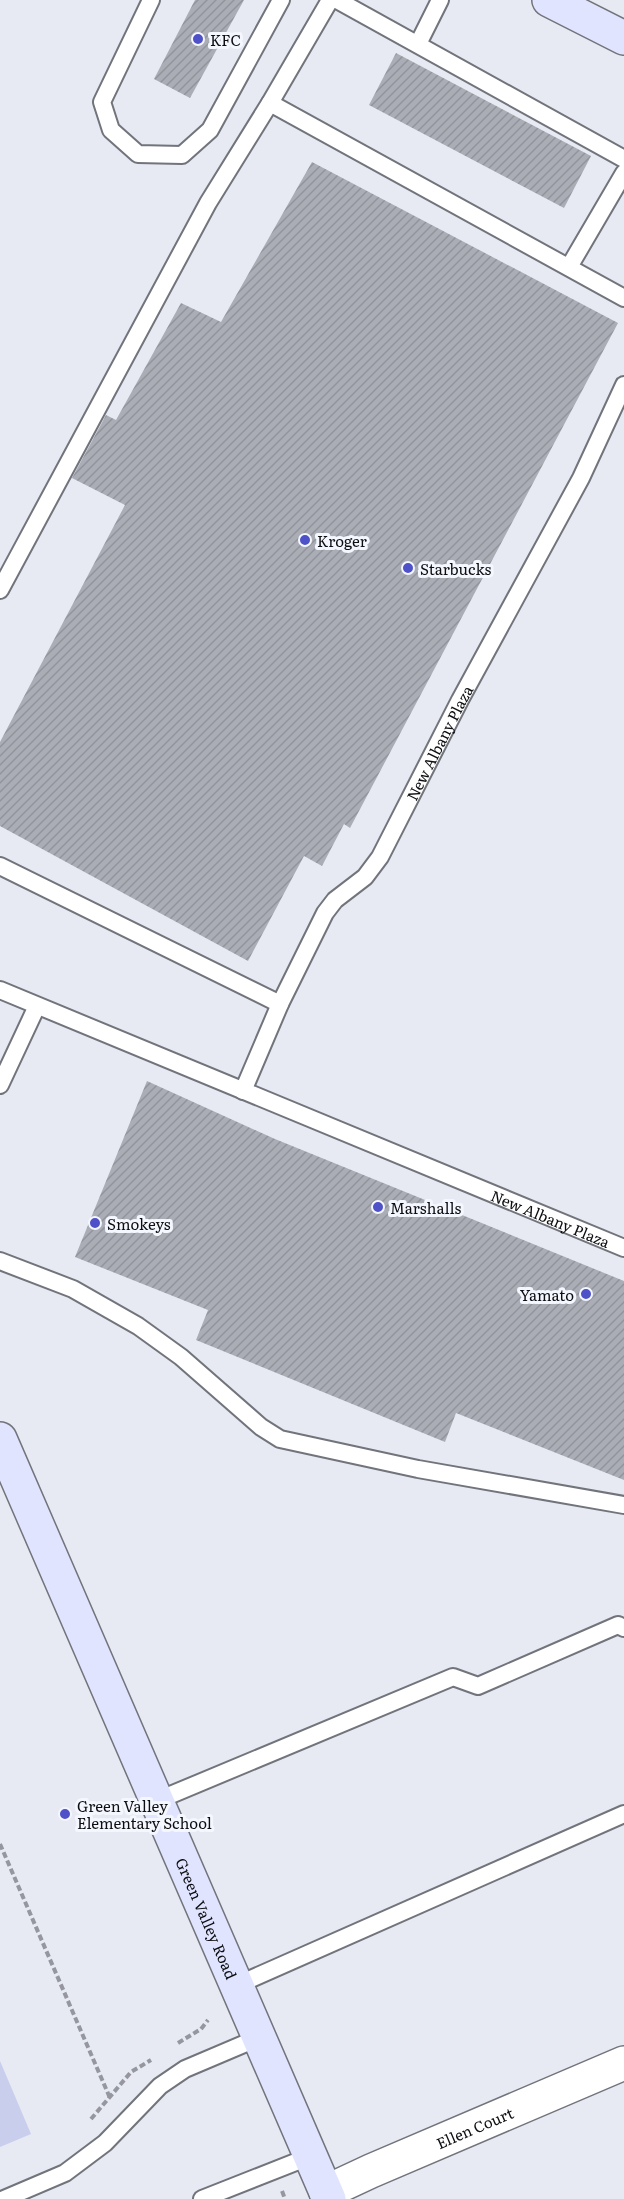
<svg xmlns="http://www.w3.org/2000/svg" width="624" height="2199" font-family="Literata,serif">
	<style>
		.green { fill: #c9ceed }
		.building { fill: url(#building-hatch) }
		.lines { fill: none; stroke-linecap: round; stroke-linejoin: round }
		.lane-casing { stroke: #72747c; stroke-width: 20 }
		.street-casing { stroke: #72747c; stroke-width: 36 }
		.secondary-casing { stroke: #72747c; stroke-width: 36 }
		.path { stroke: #95969e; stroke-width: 4; stroke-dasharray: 6 3; stroke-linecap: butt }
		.lane { stroke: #fff; stroke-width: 16 }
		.street { stroke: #fff; stroke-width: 33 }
		.secondary { stroke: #e0e4ff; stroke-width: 33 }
		.poi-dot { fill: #4e51c7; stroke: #f5f7ff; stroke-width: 2 }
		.labels { text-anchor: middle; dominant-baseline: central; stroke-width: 6; stroke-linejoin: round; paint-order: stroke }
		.poi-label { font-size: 15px; fill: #0d0e11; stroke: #f5f7ff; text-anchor: start }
		.street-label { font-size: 15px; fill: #0d0e11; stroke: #f5f7ff }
	</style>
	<defs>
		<pattern id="building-hatch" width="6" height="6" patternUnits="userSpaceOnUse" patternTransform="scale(1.5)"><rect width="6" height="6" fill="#abadb6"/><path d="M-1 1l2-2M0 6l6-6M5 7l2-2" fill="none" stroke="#92949b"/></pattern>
	</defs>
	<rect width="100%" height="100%" fill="#e7e9f3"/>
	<polygon class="green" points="0,2061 31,2134 0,2147"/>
	<g class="building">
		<polygon points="195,0 244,0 190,98 154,79"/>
		<polygon points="396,53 591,156 564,208 369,105"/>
		<polygon points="312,162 618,323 350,828 344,824 322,866 304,856 248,961 0,826 0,742 125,505 72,478 106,415 116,420 181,303 221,322"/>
		<polygon points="147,1081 275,1139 624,1281 624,1480 456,1413 445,1442 196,1340 208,1310 75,1257"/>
	</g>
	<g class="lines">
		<g class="lane-casing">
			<g id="lane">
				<polyline points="151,0 102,102 111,130 138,154 182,155 210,130 281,0"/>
				<polyline points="330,0 270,103 624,298"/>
				<polyline points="337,0 624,159"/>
				<polyline points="418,44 440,0"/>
				<polyline points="569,267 624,173"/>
				<polyline points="0,590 208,203 270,103"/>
				<polyline points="0,866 280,1004"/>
				<path id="s1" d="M0,990L624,1248"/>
				<polyline points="0,1085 37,1006"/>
				<path id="s2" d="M243,1091L280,1004L325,913L335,900L365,877L380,857L460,700L581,478L624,385"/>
				<polyline points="0,1261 73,1289 138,1326 181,1357 261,1427 280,1439 418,1469 624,1505"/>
				<polyline points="156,1801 453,1677 478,1686 618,1625 624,1628"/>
				<polyline points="235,1986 624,1814"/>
				<polyline points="4,2199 65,2173 105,2143 160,2086 185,2069 258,2038"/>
				<polyline points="202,2199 311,2156"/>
			</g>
		</g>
		<g class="street-casing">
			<g id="street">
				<path id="s3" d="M326,2192L371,2171L624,2063"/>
			</g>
		</g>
		<g class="secondary-casing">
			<g id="secondary">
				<polyline points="549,0 624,38"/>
				<path id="s4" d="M0,1439L329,2199"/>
			</g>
		</g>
		<g class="path">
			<polyline points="0,1844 110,2098"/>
			<polyline points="178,2043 201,2029 208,2020"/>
			<polyline points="91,2119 131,2072 151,2060"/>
			<polyline points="282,2191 285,2199"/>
		</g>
		<use href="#lane" class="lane"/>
		<use href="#street" class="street"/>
		<use href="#secondary" class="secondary"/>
	</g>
	<g class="poi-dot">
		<circle cx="198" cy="39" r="6"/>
		<circle cx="305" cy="540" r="6"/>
		<circle cx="408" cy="568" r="6"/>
		<circle cx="378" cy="1207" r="6"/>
		<circle cx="95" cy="1223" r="6"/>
		<circle cx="586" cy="1294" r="6"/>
		<circle cx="65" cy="1814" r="6"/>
	</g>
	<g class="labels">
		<g class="poi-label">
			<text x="210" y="39">KFC</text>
			<text x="317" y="540">Kroger</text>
			<text x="420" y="568">Starbucks</text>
			<text x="390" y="1207">Marshalls</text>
			<text x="107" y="1223">Smokeys</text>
			<text x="574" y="1294" text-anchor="end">Yamato</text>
			<text x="77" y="1805">Green Valley<tspan x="77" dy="17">Elementary School</tspan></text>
		</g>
		<g class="street-label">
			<text stroke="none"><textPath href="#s2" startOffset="404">New Albany Plaza</textPath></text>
			<text stroke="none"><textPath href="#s1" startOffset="596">New Albany Plaza</textPath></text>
			<text stroke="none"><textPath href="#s4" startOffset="522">Green Valley Road</textPath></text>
			<text stroke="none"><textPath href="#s3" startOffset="162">Ellen Court</textPath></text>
		</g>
	</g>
</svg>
